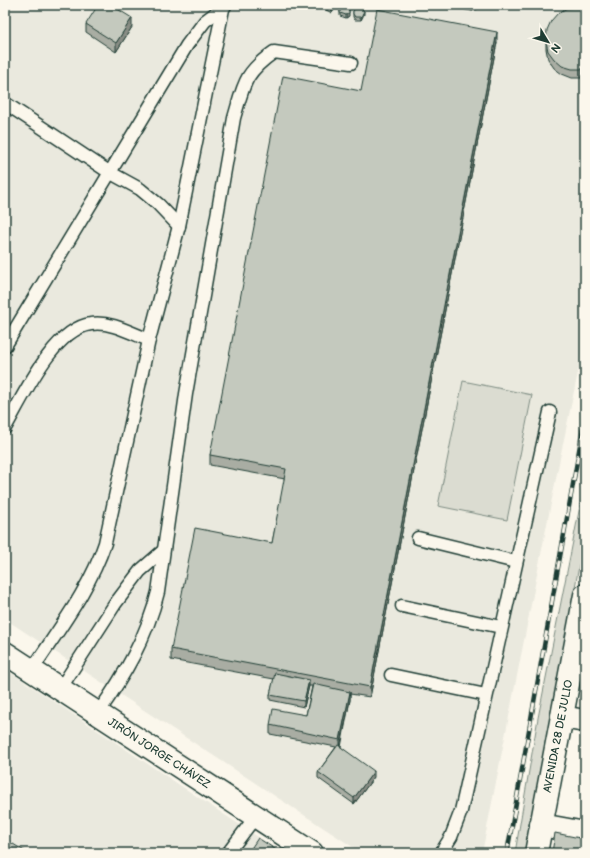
<svg xmlns="http://www.w3.org/2000/svg" width="590" height="858" font-family="'Balsamiq Sans',sans-serif">
	<style>
		.built { fill: #eae9de }
		.green { fill: #dbdcd1; stroke: #7d8c82 }
		.lines { fill: none; stroke-linecap: round; stroke-linejoin: round }
		.lane-casing { stroke: #1f3d34; stroke-width: 15 }
		.street-casing { stroke: #1f3d34; stroke-width: 25 }
		.secondary-casing { stroke: #1f3d34; stroke-width: 25 }
		.lane { stroke: #fbf7ec; stroke-width: 12 }
		.street { stroke: #fbf7ec; stroke-width: 22 }
		.secondary { stroke: #fbf7ec; stroke-width: 22 }
		.rail-casing { stroke: #1f3d34; stroke-width: 4.5 }
		.rail { stroke: #fbf7ec; stroke-width: 3; stroke-dasharray: 9; stroke-linecap: butt }
		.wall { fill: #a9ada3; stroke: #1f3d34 }
		.shaded-wall { fill: #898d85; stroke: #1f3d34 }
		.building { fill: #c4c9be; stroke: #1f3d34 }
		.labels { text-anchor: middle; dominant-baseline: central; stroke-width: 4; stroke-linejoin: round; paint-order: stroke }
		.street-label { font-size: 11px; fill: #1f3d34; stroke: #fbf7ec }
	</style>
	<rect width="100%" height="100%" fill="#fbf7ec"/>
	<filter id="ink" filterUnits="userSpaceOnUse"><feTurbulence type="fractalNoise" baseFrequency=".025" numOctaves="2"/><feDisplacementMap in="SourceGraphic" scale="8" xChannelSelector="R" yChannelSelector="G"/><feConvolveMatrix kernelMatrix="1 2 1 2 8 2 1 2 1" color-interpolation-filters="sRGB"/></filter>
	<g filter="url(#ink)">
		<g class="built">
			<polygon points="5,5 585,5 585,339 560,458 482,853 362,853 5,619"/>
			<polygon points="5,669 282,853 5,853"/>
		</g>
		<g class="green">
			<polygon points="463,381 532,395 507,520 438,506"/>
			<polygon points="585,481 585,534 525,853 515,853 538,718"/>
		</g>
		<g class="lines">
			<g class="lane-casing">
				<g id="lane">
					<polyline points="5,103 109,172 140,189 158,204 179,226"/>
					<polyline points="5,346 187,45 205,21 225,6"/>
					<path d="M5,428C23,397 53,329 91,324C111,321 131,333 149,340"/>
					<polyline points="418,538 516,562"/>
					<polyline points="402,606 501,627"/>
					<path d="M32,670C58,630 90,589 105,543L149,340L179,226L223,9"/>
					<polyline points="391,675 486,695"/>
					<polyline points="60,689 115,604 140,571 163,551"/>
					<path d="M98,713C124,676 147,637 158,592L186,394L234,118C244,84 244,73 274,52L351,63"/>
					<polyline points="228,853 256,816"/>
					<polyline points="441,853 451,837 461,811 550,412"/>
				</g>
			</g>
			<g class="street-casing">
				<g id="street">
					<polyline points="562,717 585,721"/>
					<polyline points="541,825 585,833"/>
				</g>
			</g>
			<g class="secondary-casing">
				<g id="secondary">
					<polyline points="5,653 312,853"/>
					<polyline points="536,853 585,595"/>
				</g>
			</g>
			<use href="#lane" class="lane"/>
			<use href="#street" class="street"/>
			<use href="#secondary" class="secondary"/>
			<g class="rail-casing">
				<polyline id="rail" points="507,853 585,417"/>
			</g>
			<use href="#rail" class="rail"/>
		</g>
		<g class="wall">
			<polygon points="453,5 486,5 472,11 461,9"/>
			<polygon points="568,5 585,5 585,77 582,78 572,78 562,74 554,68 548,59 546,49 546,41 571,8"/>
			<polygon points="326,7 335,8 332,13 326,10"/>
			<polygon points="340,10 349,16 346,18 340,16"/>
			<polygon points="353,11 364,14 361,20 355,20 353,17"/>
			<polygon points="86,24 132,27 116,52 86,32"/>
			<polygon points="497,42 370,697 350,694 350,700 341,747 374,777 354,804 318,778 318,772 336,747 270,734 270,725 306,715 312,686 309,686 304,707 270,700 270,695 274,679 171,660 171,649 272,543 285,479 210,465 210,455 361,91"/>
		</g>
		<g class="shaded-wall">
			<polygon points="335,5 335,8 332,13 332,10"/>
			<polygon points="472,5 486,5 472,11"/>
			<polygon points="349,9 349,16 346,18 346,15"/>
			<polygon points="364,11 364,14 361,20 361,17"/>
			<polygon points="132,18 132,27 116,52 116,43"/>
			<polygon points="497,32 497,42 370,697 370,687"/>
			<polygon points="585,68 585,77 582,78 582,69"/>
			<polygon points="309,680 309,686 304,707 304,701"/>
			<polygon points="350,692 350,700 340,748 340,740"/>
			<polygon points="374,771 374,777 354,804 354,798"/>
		</g>
		<g class="building">
			<polygon points="98,5 111,5 132,18 116,43 86,24"/>
			<polygon points="326,5 335,5 332,10 326,7"/>
			<polygon points="342,6 346,6 349,9 349,13 346,15 340,13 340,10"/>
			<polygon points="357,7 360,7 364,11 361,17 355,17 353,14 353,11"/>
			<polygon points="578,7 585,8 585,68 582,69 572,69 562,66 554,59 548,51 546,41 547,30 551,21 558,13 567,8"/>
			<polygon points="377,9 497,32 370,687 171,649 195,528 272,543 286,469 210,455 283,76 361,91"/>
			<polygon points="275,673 309,680 304,701 270,695"/>
			<polygon points="313,684 350,692 340,740 270,725 273,709 306,715"/>
			<polygon points="338,745 374,771 354,798 318,772"/>
			<polygon points="555,833 585,839 585,853 552,853"/>
			<polygon points="258,838 281,853 248,853"/>
			<polygon points="5,839 26,852 26,853 5,853"/>
		</g>
	</g>
	<g class="labels">
		<g class="street-label">
			<text transform="translate(558 736) rotate(-79)">AVENIDA 28 DE JULIO</text>
			<text transform="translate(159 753) rotate(33)">JIRÓN JORGE CHÁVEZ</text>
		</g>
	</g>
	<rect width="590" height="858" fill="none" stroke="#fbf7ec" stroke-width="20"/>
	<rect x="10" y="10" width="570" height="838" fill="none" stroke="#1f3d34" stroke-width="1.5" filter="url(#ink)"/>
	<g transform="translate(548 42) rotate(128)" stroke="#fbf7ec" stroke-width="3" paint-order="stroke">
	<path d="M0-3L7 15L0 10L-7 15Z" fill="#1f3d34"/>
	<text y="-6" font-size="11" font-weight="bold" text-anchor="middle" fill="#1f3d34">N</text>
	</g>
</svg>
